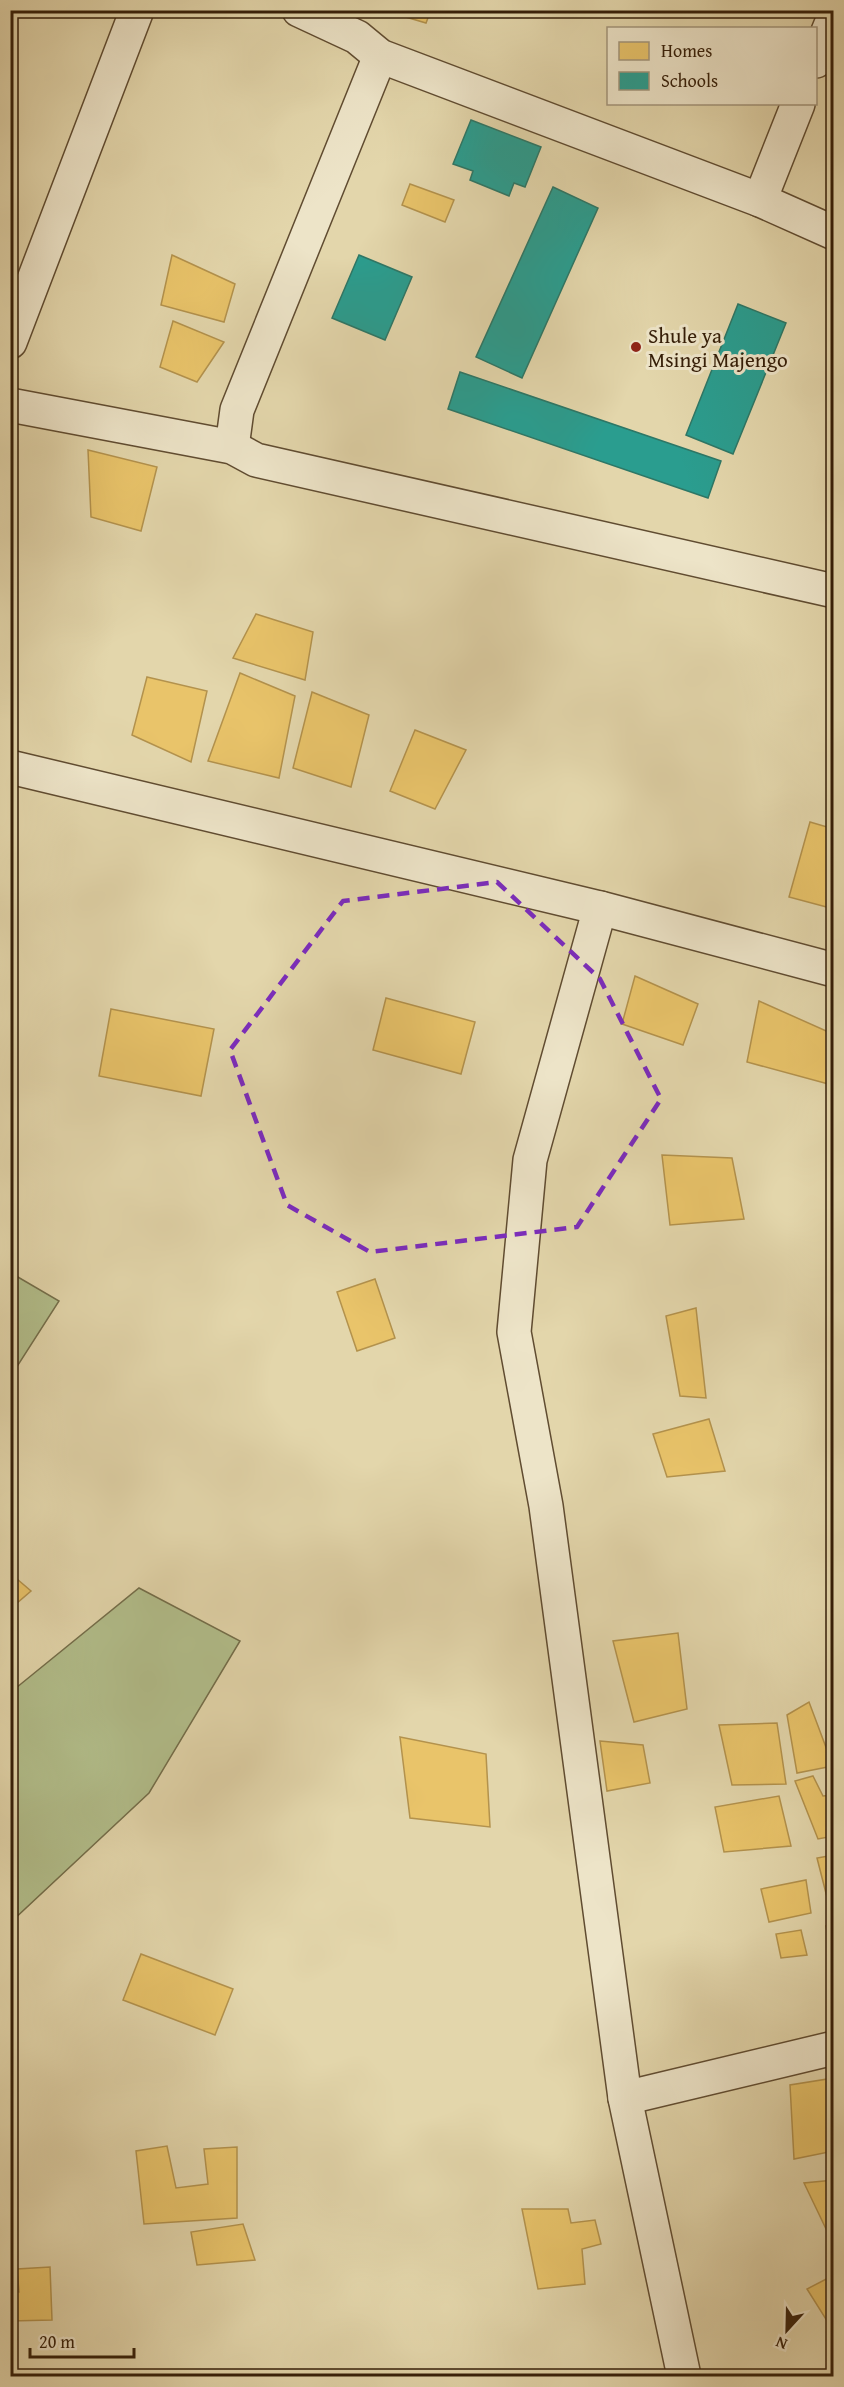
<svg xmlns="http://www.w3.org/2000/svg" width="844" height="2387" font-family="'Gentium Book Plus',serif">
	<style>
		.green { fill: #b2be8b; stroke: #746e4a; stroke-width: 1.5 }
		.homes { fill: #e9c46a; stroke: #b3924d; stroke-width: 1.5 }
		.schools { fill: #2a9d8f; stroke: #2d7766; stroke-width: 1.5 }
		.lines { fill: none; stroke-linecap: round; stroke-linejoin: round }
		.minor-casing { stroke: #604c31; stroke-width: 36 }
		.minor { stroke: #ede4c8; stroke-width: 33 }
		.marked { fill: none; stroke: #7b2cbf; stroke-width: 4.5; stroke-dasharray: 12 8; stroke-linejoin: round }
		.poi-dot { fill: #8f2418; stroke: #ede4c8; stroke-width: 2 }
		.labels { text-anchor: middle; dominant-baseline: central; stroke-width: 6; stroke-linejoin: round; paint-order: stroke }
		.poi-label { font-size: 21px; fill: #351e08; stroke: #ede4c8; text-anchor: start }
	</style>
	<rect width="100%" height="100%" fill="#e3d6ab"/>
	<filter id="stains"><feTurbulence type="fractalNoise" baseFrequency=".00333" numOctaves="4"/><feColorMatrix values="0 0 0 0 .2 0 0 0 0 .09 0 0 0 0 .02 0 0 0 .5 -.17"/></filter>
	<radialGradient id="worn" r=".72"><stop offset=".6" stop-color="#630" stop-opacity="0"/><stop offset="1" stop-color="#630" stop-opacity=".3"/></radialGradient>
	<g class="green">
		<polygon points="11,1273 59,1301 11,1376"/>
		<polygon points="139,1588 240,1641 149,1793 11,1922 11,1692"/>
	</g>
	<g class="homes">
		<polygon points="382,10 431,10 426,23"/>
		<polygon points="757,10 779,10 777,16"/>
		<polygon points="410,184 454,200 445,222 402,205"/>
		<polygon points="172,255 235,284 224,322 161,305"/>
		<polygon points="173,321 224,342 197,382 160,367"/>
		<polygon points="88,450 157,467 141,531 91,517"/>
		<polygon points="256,614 313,632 305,680 233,658"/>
		<polygon points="240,673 295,696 279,778 208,761"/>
		<polygon points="147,677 207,691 191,762 132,735"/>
		<polygon points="312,692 369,715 351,787 293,768"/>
		<polygon points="415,730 466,750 435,809 390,791"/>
		<polygon points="810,822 834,829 834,909 789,897"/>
		<polygon points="635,976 698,1004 683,1045 622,1024"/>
		<polygon points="386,998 475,1022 461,1074 373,1050"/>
		<polygon points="759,1001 833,1034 832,1085 747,1062"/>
		<polygon points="111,1009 214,1029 201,1096 99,1076"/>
		<polygon points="662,1155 732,1158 744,1219 670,1225"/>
		<polygon points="375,1279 395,1338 357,1351 337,1292"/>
		<polygon points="696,1308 706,1398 680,1396 666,1316"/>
		<polygon points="709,1419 725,1471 667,1477 653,1434"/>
		<polygon points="10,1573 31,1591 10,1609"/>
		<polygon points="678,1633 687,1709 634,1722 613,1641"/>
		<polygon points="809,1702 833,1766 797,1773 787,1715"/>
		<polygon points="777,1723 786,1784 732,1785 719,1725"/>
		<polygon points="400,1737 486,1754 490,1827 410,1818"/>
		<polygon points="600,1741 643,1745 650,1783 607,1791"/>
		<polygon points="813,1776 823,1796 834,1795 834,1836 818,1839 795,1781"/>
		<polygon points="779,1796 791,1846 724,1852 715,1807"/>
		<polygon points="834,1855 834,1909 830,1909 817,1858"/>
		<polygon points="806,1880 811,1913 769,1922 761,1889"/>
		<polygon points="834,1925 834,1962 832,1962 826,1926"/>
		<polygon points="801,1930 807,1955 781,1958 776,1934"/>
		<polygon points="141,1954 233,1989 215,2035 123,2000"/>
		<polygon points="834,2078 834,2151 794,2159 790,2085"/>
		<polygon points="167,2146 176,2188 208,2184 204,2149 237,2147 237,2218 144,2224 136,2151"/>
		<polygon points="834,2180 834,2233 828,2233 804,2183"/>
		<polygon points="522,2209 568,2209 571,2223 595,2220 601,2244 582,2249 585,2284 538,2289"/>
		<polygon points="243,2224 255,2260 197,2265 191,2232"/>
		<polygon points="50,2267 52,2320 10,2321 10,2291 19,2292 17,2269"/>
		<polygon points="834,2275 834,2332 807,2289"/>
	</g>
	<g class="schools">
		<polygon points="471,120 541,147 525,187 514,183 509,196 470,180 473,171 453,164"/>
		<polygon points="553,187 598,208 522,378 476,357"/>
		<polygon points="359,255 412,277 385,340 332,318"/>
		<polygon points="738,304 786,323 733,454 686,435"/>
		<polygon points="460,372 721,461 708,498 448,409"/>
	</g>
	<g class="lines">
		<g class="minor-casing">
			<g id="minor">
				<polyline points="299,10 357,37 380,56 760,200 834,233"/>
				<polyline points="816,61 834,17"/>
				<polyline points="760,200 798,104"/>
				<polyline points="10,342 137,10"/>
				<polyline points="10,405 232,447 256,460 834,591"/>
				<polyline points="232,447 237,410 380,56"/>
				<polyline points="10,767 600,908 834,970"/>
				<polyline points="600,908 530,1160 514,1332 546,1506 625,2098 684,2376"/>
				<polyline points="625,2098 834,2048"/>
			</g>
		</g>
		<use href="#minor" class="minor"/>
	</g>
	<path class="marked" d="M497,882L600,979L661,1099L577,1227L370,1252L287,1205L230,1050L343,901Z"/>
	<circle class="poi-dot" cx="636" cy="347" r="6"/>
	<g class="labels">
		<g class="poi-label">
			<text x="648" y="335">Shule ya<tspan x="648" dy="24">Msingi Majengo</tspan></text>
		</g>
	</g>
	<rect width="844" height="2387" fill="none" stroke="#e3d6ab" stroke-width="36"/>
	<rect x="12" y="12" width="820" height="2363" fill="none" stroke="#351e08" stroke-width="3"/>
	<rect x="18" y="18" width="808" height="2351" fill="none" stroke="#351e08" stroke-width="1.5"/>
	<rect x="607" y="27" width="210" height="78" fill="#ede4c8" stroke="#a3957b" stroke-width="1.5"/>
	<rect x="619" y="42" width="30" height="18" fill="#e9c46a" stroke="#a3957b" stroke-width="1.5"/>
	<text x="661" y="57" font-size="18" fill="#351e08">Homes</text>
	<rect x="619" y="72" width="30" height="18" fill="#2a9d8f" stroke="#a3957b" stroke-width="1.5"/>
	<text x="661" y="87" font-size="18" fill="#351e08">Schools</text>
	<g transform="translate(787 2330) rotate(202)" stroke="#ede4c8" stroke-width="4.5" paint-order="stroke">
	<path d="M0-4.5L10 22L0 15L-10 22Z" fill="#351e08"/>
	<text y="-9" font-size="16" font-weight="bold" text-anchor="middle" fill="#351e08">N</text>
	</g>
	<path d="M30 2348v9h104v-9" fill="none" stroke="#351e08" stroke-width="3"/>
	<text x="39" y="2348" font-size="18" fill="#351e08" stroke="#ede4c8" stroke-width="4.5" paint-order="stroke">20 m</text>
	<rect width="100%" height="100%" filter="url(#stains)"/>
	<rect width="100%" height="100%" fill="url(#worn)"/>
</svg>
